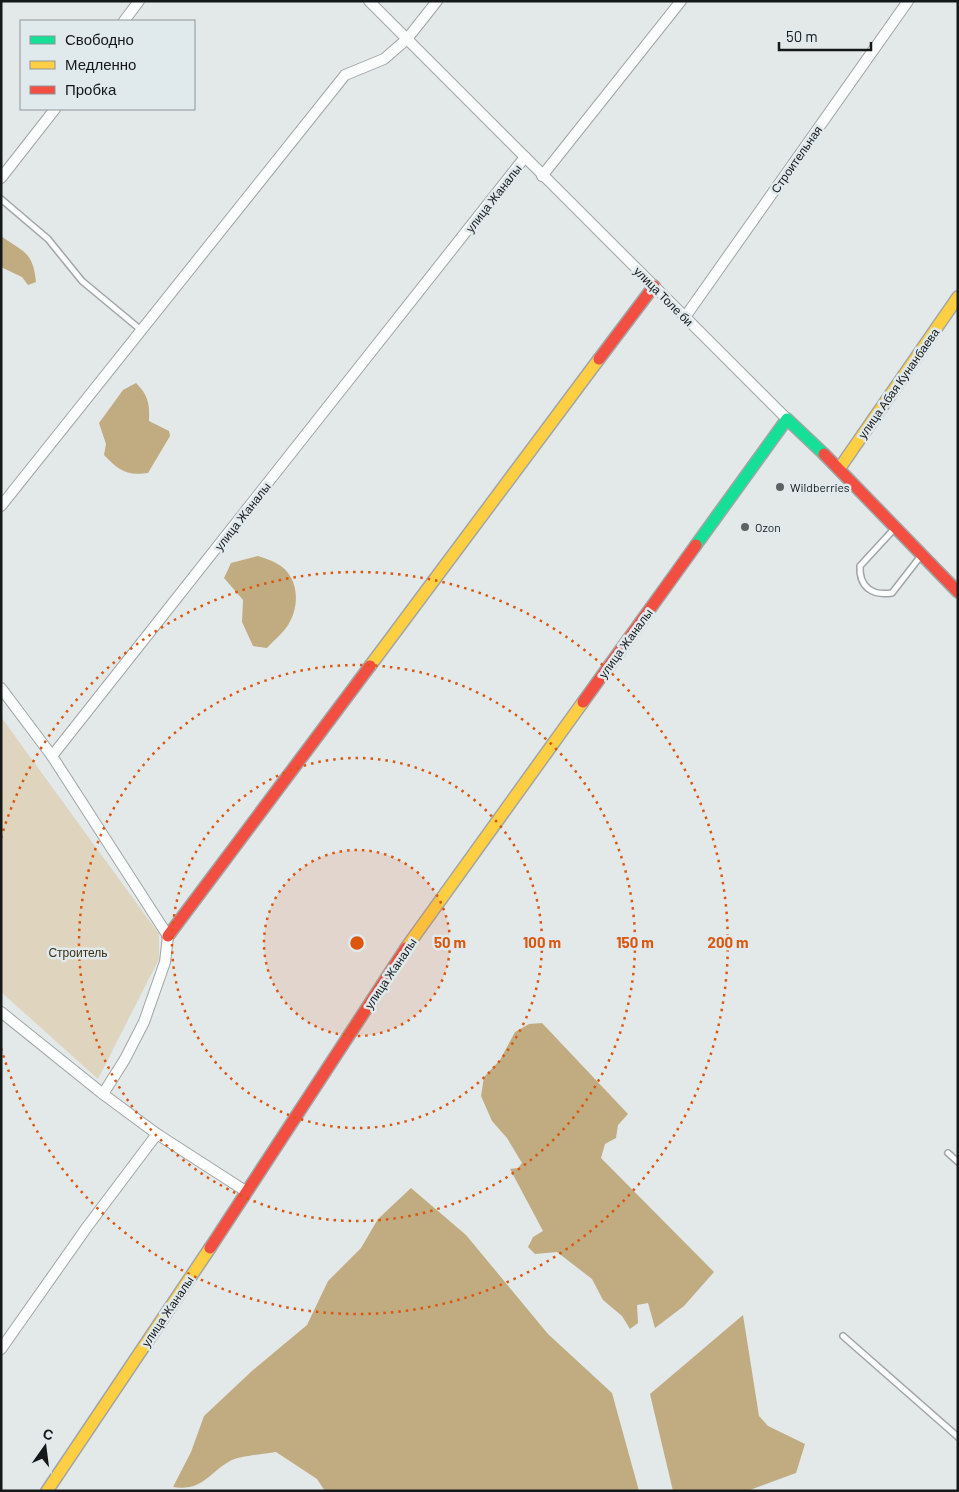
<svg xmlns="http://www.w3.org/2000/svg" width="959" height="1492" font-family="Barlow,sans-serif">
	<style>
		.green { fill: #dfd5bf }
		.water { fill: #c0ac80 }
		.lines { fill: none; stroke-linecap: round; stroke-linejoin: round }
		.lane-casing { stroke: #a2a5a6; stroke-width: 8 }
		.street-casing { stroke: #a2a5a6; stroke-width: 12 }
		.fast-casing { stroke: #a2a5a6; stroke-width: 14 }
		.slow-casing { stroke: #a2a5a6; stroke-width: 14 }
		.jam-casing { stroke: #a2a5a6; stroke-width: 14 }
		.lane { stroke: #fbfcfc; stroke-width: 5 }
		.street { stroke: #fbfcfc; stroke-width: 10 }
		.fast { stroke: #16e098; stroke-width: 11 }
		.slow { stroke: #ffcf43; stroke-width: 11 }
		.jam { stroke: #f24e42; stroke-width: 11 }
		.ring { fill: none; stroke: #dd560d; stroke-width: 2.5; stroke-dasharray: 2.5 5 }
		.poi-dot { fill: #5d6162; stroke: #e0e9ec; stroke-width: 2 }
		.labels { text-anchor: middle; dominant-baseline: central; stroke-width: 5; stroke-linejoin: round; paint-order: stroke }
		.street-label { font-size: 12px; fill: #151819; stroke: #e0e9ec }
		.poi-label { font-size: 12px; fill: #151819; stroke: #e0e9ec; text-anchor: start }
		.park-label { font-size: 12px; fill: #3c2f12; stroke: #e0e9ec }
		.centre { fill: #dd560d; stroke: #e0e9ec; stroke-width: 2.5 }
		.ring-label { font-size: 15px; text-anchor: middle; font-weight: bold; fill: #dd560d; stroke: #e0e9ec; stroke-width: 5; stroke-linejoin: round; paint-order: stroke }
	</style>
	<rect width="100%" height="100%" fill="#e3e8e9"/>
	<polygon class="green" points="1,717 159,934 159,959 98,1079 1,992"/>
	<g class="water">
		<path d="M1,236C23,252 33,251 36,282L28,285L22,277L1,267Z"/>
		<path d="M136,383C148,395 150,404 149,421L169,431L170,436L148,473C125,476 119,470 104,455L106,444L99,423L123,390Z"/>
		<path d="M258,556C264,558 271,560 276,563C300,575 301,608 286,628C281,635 273,641 267,648L253,646L242,622L243,600L224,578L231,563Z"/>
		<polygon points="542,1023 628,1114 618,1125 616,1138 605,1144 601,1158 714,1272 684,1306 655,1328 648,1303 637,1305 638,1323 630,1329 622,1316 603,1300 592,1279 557,1252 535,1254 528,1247 533,1237 543,1231 510,1169 518,1168 522,1163 507,1138 492,1121 481,1096 484,1077 500,1060 515,1032 529,1024"/>
		<path d="M411,1188L466,1235L548,1334L612,1393L639,1491H325L317,1479L276,1452C265,1454 239,1456 230,1461C210,1472 202,1492 173,1487L191,1452L204,1416L253,1370L307,1325L328,1281L361,1248L378,1219Z"/>
		<polygon points="743,1315 759,1416 768,1426 805,1444 796,1473 747,1491 673,1491 650,1394"/>
	</g>
	<g class="lines">
		<g class="lane-casing">
			<g id="lane">
				<polyline points="1,199 48,239 82,281 141,330"/>
				<path d="M895,528L860,566C859,587 872,596 892,593L920,557"/>
				<polyline points="948,1153 958,1162"/>
				<polyline points="843,1336 958,1437"/>
			</g>
		</g>
		<g class="street-casing">
			<g id="street">
				<polyline points="369,1 787,419"/>
				<polyline points="124,21 139,1"/>
				<polyline points="542,176 681,1"/>
				<polyline points="1,178 55,109"/>
				<polyline points="685,317 908,1"/>
				<polyline points="1,506 345,75 384,59 407,39 437,1"/>
				<polyline points="1,688 52,756 168,936 165,962 144,1022 125,1059 103,1094"/>
				<polyline points="52,756 525,157"/>
				<polyline points="1,1012 103,1094 157,1134 247,1192"/>
				<polyline points="1,1349 87,1227 157,1134"/>
			</g>
		</g>
		<g class="fast-casing">
			<polyline id="fast" points="696,545 787,419 824,454"/>
		</g>
		<g class="slow-casing">
			<g id="slow">
				<polyline points="839,469 958,297"/>
				<polyline points="370,666 599,359"/>
				<polyline points="406,948 583,702"/>
				<polyline points="47,1491 210,1248"/>
			</g>
		</g>
		<g class="jam-casing">
			<g id="jam">
				<polyline points="599,359 654,286"/>
				<polyline points="824,454 958,592"/>
				<polyline points="583,702 696,545"/>
				<polyline points="168,936 370,666"/>
				<polyline points="210,1248 406,948"/>
			</g>
		</g>
		<use href="#lane" class="lane"/>
		<use href="#street" class="street"/>
		<use href="#fast" class="fast"/>
		<use href="#slow" class="slow"/>
		<use href="#jam" class="jam"/>
	</g>
	<circle cx="357" cy="943" r="93" fill="#dd560d" fill-opacity=".12"/>
	<g class="ring">
		<circle cx="357" cy="943" r="93"/>
		<circle cx="357" cy="943" r="185"/>
		<circle cx="357" cy="943" r="278"/>
		<path d="M1 838A371 371 0 1 1 1 1048"/>
	</g>
	<g class="poi-dot">
		<circle cx="780" cy="487" r="5"/>
		<circle cx="745" cy="527" r="5"/>
	</g>
	<g class="labels">
		<g class="street-label">
			<text transform="translate(796 159) rotate(-55)">Строительная</text>
			<text transform="translate(493 198) rotate(-52)">улица Жаналы</text>
			<text transform="translate(664 296) rotate(45)">улица Толе би</text>
			<text transform="translate(898 383) rotate(-55)">улица Абая Кунанбаева</text>
			<text transform="translate(242 516) rotate(-52)">улица Жаналы</text>
			<text transform="translate(625 643) rotate(-54)">улица Жаналы</text>
			<text transform="translate(390 973) rotate(-56)">улица Жаналы</text>
			<text transform="translate(167 1311) rotate(-56)">улица Жаналы</text>
		</g>
		<g class="poi-label">
			<text x="790" y="487">Wildberries</text>
			<text x="755" y="527">Ozon</text>
		</g>
		<g class="park-label">
			<text x="78" y="952">Строитель</text>
		</g>
	</g>
	<circle cx="357" cy="943" r="8" class="centre"/>
	<g class="ring-label">
		<text x="450" y="948">50 m</text>
		<text x="542" y="948">100 m</text>
		<text x="635" y="948">150 m</text>
		<text x="728" y="948">200 m</text>
	</g>
	<rect width="959" height="1492" fill="none" stroke="#151819" stroke-width="5"/>
	<rect x="20" y="20" width="175" height="90" fill="#e0e9ec" stroke="#8f9598"/>
	<rect x="30" y="36" width="25" height="8" fill="#16e098" stroke="#8f9598"/>
	<text x="65" y="45" font-size="15" fill="#151819">Свободно</text>
	<rect x="30" y="61" width="25" height="8" fill="#ffcf43" stroke="#8f9598"/>
	<text x="65" y="70" font-size="15" fill="#151819">Медленно</text>
	<rect x="30" y="86" width="25" height="8" fill="#f24e42" stroke="#8f9598"/>
	<text x="65" y="95" font-size="15" fill="#151819">Пробка</text>
	<g transform="translate(45 1447) rotate(14)" stroke="#e0e9ec" stroke-width="4" paint-order="stroke">
	<path d="M0-4L9 19L0 12L-9 19Z" fill="#151819"/>
	<text y="-8" font-size="14" font-weight="bold" text-anchor="middle" fill="#151819">С</text>
	</g>
	<path d="M779 42v8h92v-8" fill="none" stroke="#151819" stroke-width="2.5"/>
	<text x="786" y="42" font-size="15" fill="#151819" stroke="#e0e9ec" stroke-width="4" paint-order="stroke">50 m</text>
</svg>
